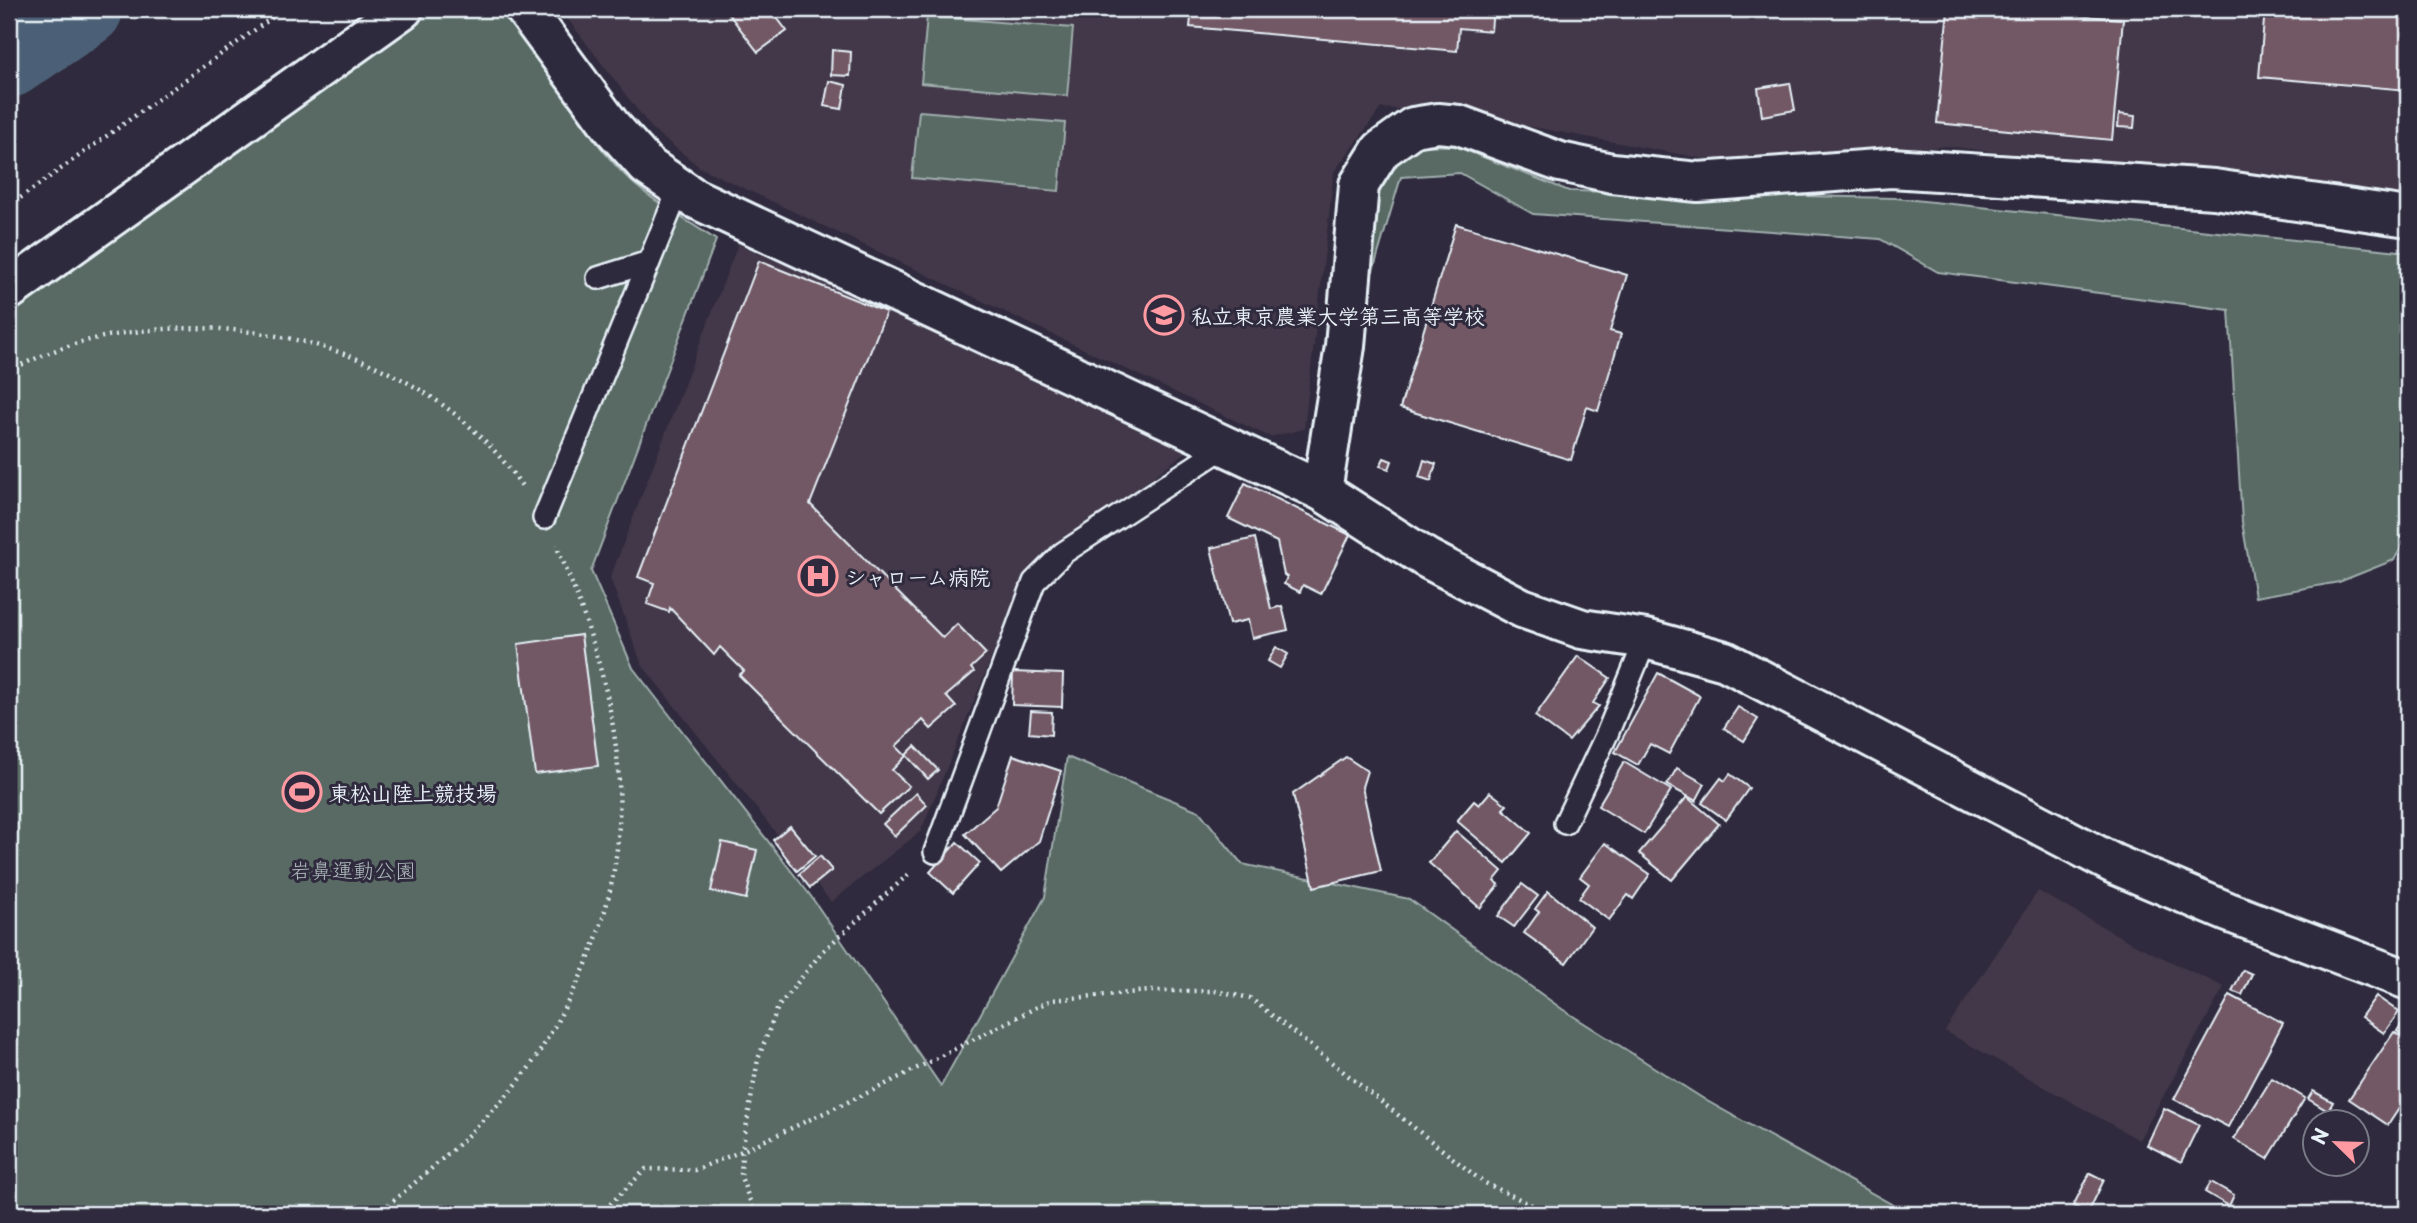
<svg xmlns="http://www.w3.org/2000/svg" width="2417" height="1223" font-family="'Playpen Sans','Klee One',sans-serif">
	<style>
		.built { fill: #433849 }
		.green { fill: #586a63; stroke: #a0aeae; stroke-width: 2 }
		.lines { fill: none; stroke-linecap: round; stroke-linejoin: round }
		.river { stroke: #4c6076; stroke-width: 74 }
		.building { fill: #725965; stroke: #e8f1f8; stroke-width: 2 }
		.service-casing { stroke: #e8f1f8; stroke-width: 26 }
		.minor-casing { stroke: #e8f1f8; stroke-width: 44 }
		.path { stroke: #e8f1f8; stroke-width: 4.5; stroke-dasharray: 2 5; stroke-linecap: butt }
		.service { stroke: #2f2a3d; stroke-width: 21 }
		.minor { stroke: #2f2a3d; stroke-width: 38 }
		.labels { text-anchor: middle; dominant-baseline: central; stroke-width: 6; stroke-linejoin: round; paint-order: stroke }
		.poi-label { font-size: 21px; font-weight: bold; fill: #e8f1f8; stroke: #2f2a3d; text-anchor: start }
		.park-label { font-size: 21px; fill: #aebbbc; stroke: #2f2a3d }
	</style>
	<rect width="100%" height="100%" fill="#2f2a3d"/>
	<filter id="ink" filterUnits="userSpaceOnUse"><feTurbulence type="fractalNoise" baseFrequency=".0143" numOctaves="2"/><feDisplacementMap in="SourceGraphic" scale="14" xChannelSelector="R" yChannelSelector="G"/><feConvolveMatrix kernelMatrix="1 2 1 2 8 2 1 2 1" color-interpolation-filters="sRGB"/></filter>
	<g filter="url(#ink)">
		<g class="built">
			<polygon points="560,9 2408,9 2408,200 1945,146 1825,160 1711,160 1461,114 1381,108 1334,172 1304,429 1270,437 701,168 653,130"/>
			<polygon points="738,244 1190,449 1026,573 921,831 831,902 642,665 610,578"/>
			<polygon points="2038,891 2128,941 2224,987 2139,1140 1945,1031"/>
		</g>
		<g class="green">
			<path d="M435,9H496C550,59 578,132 632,182C656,204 689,221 716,240L591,571L633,668L810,895L941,1086L1045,897L1067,757L1199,811L1242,864L1409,899L1562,1009L1707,1101L1909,1214H9V313Z"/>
			<polygon points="927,16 1073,28 1067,96 921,83"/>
			<polygon points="919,111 1065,123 1059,191 912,178"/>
			<path d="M1411,145L1455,146L1569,191L1895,198L2408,252V536L2394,560L2339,582L2255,597L2242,522L2229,310L1938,272L1880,239L1533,214L1460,173L1401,177L1373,271L1358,266C1368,210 1370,187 1411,145Z"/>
		</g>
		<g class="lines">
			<polyline class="river" points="9,61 86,9"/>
		</g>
		<g class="building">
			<polygon points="725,9 774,9 772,11 787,31 758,52"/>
			<polygon points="1192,9 1493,9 1491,31 1459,28 1457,51 1190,27"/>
			<polygon points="1948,9 2060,9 2060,14 2123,19 2112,140 1937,123"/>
			<polygon points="2265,9 2408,9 2408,90 2259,77"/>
			<polygon points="832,50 851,52 850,76 831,75"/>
			<polygon points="829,81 846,85 842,109 824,106"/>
			<polygon points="1790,83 1795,110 1762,116 1758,88"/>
			<polygon points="2119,114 2135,116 2134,128 2118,127"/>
			<polygon points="1456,224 1627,275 1610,331 1621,334 1598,411 1587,407 1571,460 1400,408"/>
			<polygon points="759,261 886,312 810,504 943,638 957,624 986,654 971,668 974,672 946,696 956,707 931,729 923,720 896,746 906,756 892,770 909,786 879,814 739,675 744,671 720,647 714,655 670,608 669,612 647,604 654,583 638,577"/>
			<polygon points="1384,458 1392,461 1389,469 1380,466"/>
			<polygon points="1424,460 1436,464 1431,481 1419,477"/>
			<polygon points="1245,483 1350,535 1321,594 1303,585 1300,592 1284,584 1287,577 1284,575 1277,542 1228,518"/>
			<polygon points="1255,538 1271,609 1282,606 1288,630 1252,638 1248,620 1229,624 1211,548"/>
			<polygon points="581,635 598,766 535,774 518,644"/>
			<polygon points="1276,647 1288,654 1280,668 1268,661"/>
			<polygon points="1578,656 1610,678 1593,703 1599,706 1569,741 1535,716"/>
			<polygon points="1013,672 1063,674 1062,707 1012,705"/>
			<polygon points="1658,673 1700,696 1669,754 1650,744 1638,765 1615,752"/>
			<polygon points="1738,707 1758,719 1744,741 1724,728"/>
			<polygon points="1031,711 1052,712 1051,735 1029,733"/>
			<polygon points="915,746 938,770 928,779 906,755"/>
			<polygon points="1013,755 1061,771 1039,841 1001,873 965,834 996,807"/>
			<polygon points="1346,757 1367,771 1362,787 1381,871 1314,887 1293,794"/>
			<polygon points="1624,762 1671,790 1644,834 1598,806"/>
			<polygon points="1677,768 1705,784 1696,801 1667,785"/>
			<polygon points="1730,774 1749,788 1726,820 1702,803 1721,778 1725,781"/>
			<polygon points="1490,792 1507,805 1503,809 1531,833 1506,863 1457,821 1474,801 1479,805"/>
			<polygon points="916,793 927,805 895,836 883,824"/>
			<polygon points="1687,797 1719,824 1672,880 1639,853"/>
			<polygon points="790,826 815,856 797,871 773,840"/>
			<polygon points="1456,831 1502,871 1494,881 1499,885 1480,908 1429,863"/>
			<polygon points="722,842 757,850 746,899 711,891"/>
			<polygon points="957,842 980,863 953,893 930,872"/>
			<polygon points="1605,843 1650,874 1633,899 1628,895 1609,920 1579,898 1589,884 1580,877"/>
			<polygon points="820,856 832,870 810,888 799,874"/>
			<polygon points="1522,884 1538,896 1514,927 1498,916"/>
			<polygon points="1548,891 1592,927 1566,963 1524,933 1539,912 1535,909"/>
			<polygon points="2243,970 2252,974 2242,995 2232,991"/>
			<polygon points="2230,995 2283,1023 2228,1127 2174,1099"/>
			<polygon points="2376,996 2399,1012 2384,1033 2361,1017"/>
			<polygon points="2408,1014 2408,1039 2397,1031"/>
			<polygon points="2394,1032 2408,1041 2408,1095 2388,1125 2349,1099"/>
			<polygon points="2272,1078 2305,1098 2268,1159 2234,1139"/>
			<polygon points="2313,1091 2333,1102 2328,1111 2308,1099"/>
			<polygon points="2164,1108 2199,1125 2181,1162 2147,1145"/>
			<polygon points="2090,1173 2104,1180 2088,1213 2073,1206"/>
			<polygon points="2211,1182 2234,1195 2229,1206 2205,1192"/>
		</g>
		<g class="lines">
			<g class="service-casing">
				<g id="service">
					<polyline points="598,278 649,262"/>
					<polyline points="544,518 679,189"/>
					<polyline points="1565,823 1607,734 1646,639"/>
					<polyline points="935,852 1034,582 1063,553 1226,446"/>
				</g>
			</g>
			<g class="minor-casing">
				<g id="minor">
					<polyline points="525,9 611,126 647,166 694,198 1322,491 1426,558 1522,608 1582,629 1646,639 1725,661 2114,864 2228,912 2408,980"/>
					<polyline points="9,290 403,9"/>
					<polyline points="1322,491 1345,346 1359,185 1381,150 1413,127 1438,123 1459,125 1560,162 1612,173 1698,182 1891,168 2214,189 2408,217"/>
				</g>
			</g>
			<g class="path">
				<polyline points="9,206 284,9"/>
				<path d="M9,370C31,361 55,349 78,343C232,301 429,348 522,486"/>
				<path d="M377,1214C425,1175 472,1135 513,1088C535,1063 551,1033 567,1003C652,848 623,700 556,545"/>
				<polyline points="600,1214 646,1169 695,1170 742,1151 882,1086 1051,1000 1149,991 1215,991 1250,998 1483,1182 1532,1205 1543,1214"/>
				<polyline points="755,1214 741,1177 742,1151 758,1059 778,1007 822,952 911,872"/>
			</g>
			<use href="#service" class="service"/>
			<use href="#minor" class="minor"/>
		</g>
	</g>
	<defs>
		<g id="school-ring" transform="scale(2.0125)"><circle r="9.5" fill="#2f2a3d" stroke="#ff9aa2" stroke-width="1.5"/><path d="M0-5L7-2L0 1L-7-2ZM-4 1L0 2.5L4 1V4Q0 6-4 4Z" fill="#ff9aa2"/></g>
		<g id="hospital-ring" transform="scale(2.0125)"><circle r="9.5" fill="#2f2a3d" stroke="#ff9aa2" stroke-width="1.5"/><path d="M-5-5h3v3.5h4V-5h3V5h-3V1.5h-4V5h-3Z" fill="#ff9aa2"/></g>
		<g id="stadium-ring" transform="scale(2.0125)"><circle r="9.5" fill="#2f2a3d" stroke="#ff9aa2" stroke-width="1.5"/><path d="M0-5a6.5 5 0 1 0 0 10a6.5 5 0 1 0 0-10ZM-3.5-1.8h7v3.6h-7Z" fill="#ff9aa2"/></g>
	</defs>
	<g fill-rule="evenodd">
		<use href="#school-ring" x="1164" y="315"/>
		<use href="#hospital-ring" x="818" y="576"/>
		<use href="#stadium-ring" x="302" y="792"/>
	</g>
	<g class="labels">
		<g class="poi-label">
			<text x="1191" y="315">私立東京農業大学第三高等学校</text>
			<text x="845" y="576">シャローム病院</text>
			<text x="329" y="792">東松山陸上競技場</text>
		</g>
		<g class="park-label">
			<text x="353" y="869">岩鼻運動公園</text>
		</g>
	</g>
	<rect width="2417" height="1223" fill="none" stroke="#2f2a3d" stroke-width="35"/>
	<rect x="18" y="18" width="2382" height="1188" fill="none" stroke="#e8f1f8" stroke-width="2.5" filter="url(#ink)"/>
	<g transform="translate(2336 1143) rotate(293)"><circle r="33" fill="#2f2a3d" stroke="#797a88" stroke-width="2"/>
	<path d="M0-5L12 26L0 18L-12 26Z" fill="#ff9aa2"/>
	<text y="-10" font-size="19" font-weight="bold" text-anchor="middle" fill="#e8f1f8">N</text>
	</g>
</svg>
